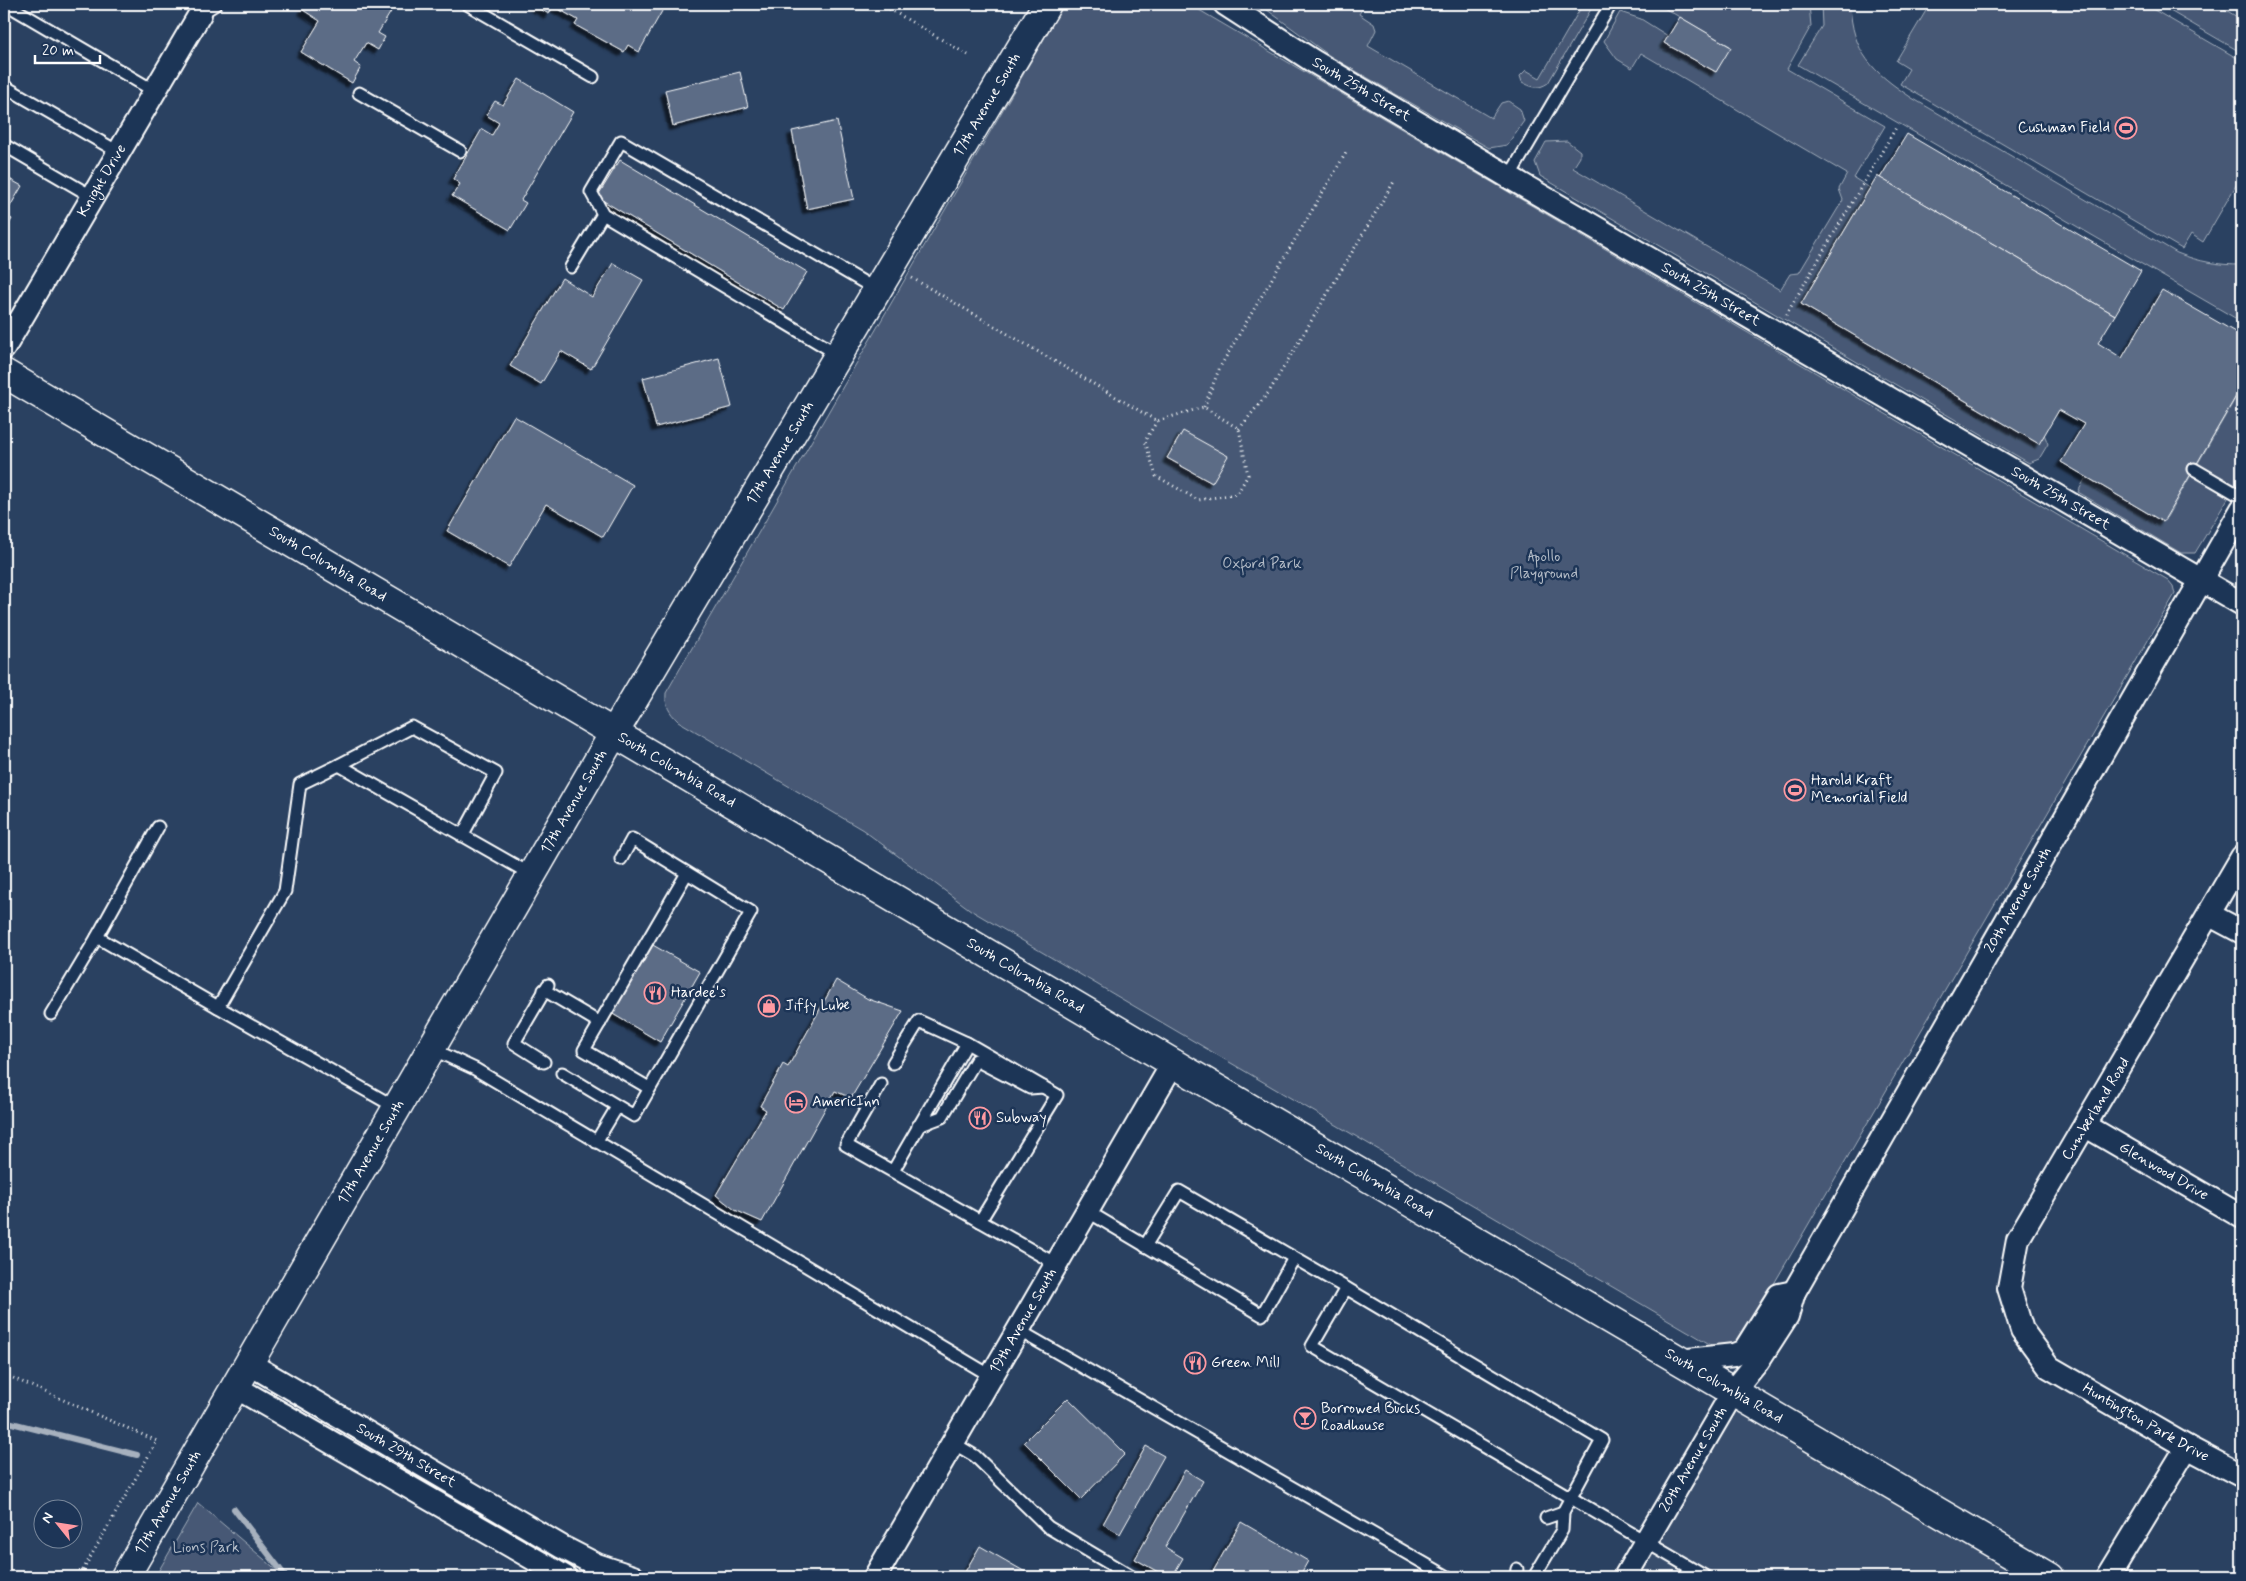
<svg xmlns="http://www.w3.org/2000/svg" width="2246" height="1581" font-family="Mynerve,sans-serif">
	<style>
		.built { fill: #394e6c }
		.green { fill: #465975; stroke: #a2acba }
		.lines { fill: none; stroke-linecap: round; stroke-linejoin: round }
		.stream { stroke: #a7b1be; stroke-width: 6 }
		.building { fill: #5b6c86; stroke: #fff; filter: url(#shadow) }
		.lane-casing { stroke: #fff; stroke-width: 15 }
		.street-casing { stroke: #fff; stroke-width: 26 }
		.secondary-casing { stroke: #fff; stroke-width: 31 }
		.path { stroke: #fff; stroke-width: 3; stroke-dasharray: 1 4; stroke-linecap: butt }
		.lane { stroke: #1d3557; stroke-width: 11 }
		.street { stroke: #1d3557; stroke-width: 22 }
		.secondary { stroke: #1d3557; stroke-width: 28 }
		.labels { text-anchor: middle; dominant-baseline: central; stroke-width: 5; stroke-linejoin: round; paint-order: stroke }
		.street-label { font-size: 15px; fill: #fff; stroke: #1d3557 }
		.poi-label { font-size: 15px; fill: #fff; stroke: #1d3557; text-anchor: start }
		.park-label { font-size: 15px; fill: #b5bdc8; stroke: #1d3557 }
	</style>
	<defs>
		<filter id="shadow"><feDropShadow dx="-4.5" dy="4.5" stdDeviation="1" flood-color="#0009"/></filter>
	</defs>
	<rect width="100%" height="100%" fill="#2a4161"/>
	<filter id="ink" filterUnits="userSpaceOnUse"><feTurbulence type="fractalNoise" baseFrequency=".02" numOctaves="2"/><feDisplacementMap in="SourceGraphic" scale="10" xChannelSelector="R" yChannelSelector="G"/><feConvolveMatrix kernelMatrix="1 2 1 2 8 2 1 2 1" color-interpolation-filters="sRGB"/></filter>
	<g filter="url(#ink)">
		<polygon class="built" points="1733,1392 2049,1577 1625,1577"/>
		<g class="green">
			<path d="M1064,4H1189L2168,580L2173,586L2175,594L1743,1337L1726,1346H1713L972,911L863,830L678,721C669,712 665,706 666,693Z"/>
			<polygon points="1259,4 1365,4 1359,14 1374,24 1376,30 1368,46 1491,118 1501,103 1508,101 1520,109 1524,121 1507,145 1489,148 1330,56"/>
			<path d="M1583,4H1594L1548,83C1538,90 1531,87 1522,82L1520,76L1526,70L1540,78Z"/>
			<polygon points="1657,4 1809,4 1811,26 1787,69 1885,126 1854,178 1870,188 1801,304 2038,443 2044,434 2048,444 2039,459 2029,463 1540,176 1535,162 1546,142 1567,141 1580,151 1580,157 1573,168 1780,290 1790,274 1799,273 1843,200 1839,189 1847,174 1641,53 1632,68 1617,59 1604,41 1620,12 1641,19 1668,36 1665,43 1715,72 1730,46"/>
			<path d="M1821,4H1850C1852,53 1873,72 1912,98L2177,253C2200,262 2218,265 2242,265V322L1798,65L1822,26Z"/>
			<polygon points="1930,4 2144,4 2242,61 2242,175 2203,242 2191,234 2182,249 1900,84 1909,69 1896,61"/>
			<polygon points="2158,4 2223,4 2221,7 2242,20 2242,53"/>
			<polygon points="2242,387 2242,475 2195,553 2181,553 2078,492 2086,477 2164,522"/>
			<polygon points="198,1503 285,1577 155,1577"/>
		</g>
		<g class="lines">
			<g class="stream">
				<polyline points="4,1421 137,1455"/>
				<polyline points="234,1509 286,1577"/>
			</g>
		</g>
		<g class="building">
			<polygon points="307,4 395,5 378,33 385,37 378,50 366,43 354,62 361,67 352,83 301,52 320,21 303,10"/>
			<polygon points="531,4 666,4 639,52 628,45 624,52 575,25 578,20 553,6 549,14"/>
			<polygon points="1680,17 1731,47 1716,72 1664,43"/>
			<polygon points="740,72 748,107 673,126 665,90"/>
			<polygon points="519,79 573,112 521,200 526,203 510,230 452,196 460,184 453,179 482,129 492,135 499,123 486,115 495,101 503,105"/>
			<polygon points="837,121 854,199 807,209 792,131"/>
			<polygon points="1907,134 2141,271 2115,315 1880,178"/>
			<polygon points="620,160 807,272 784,310 597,197"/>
			<polygon points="4,176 22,186 5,215 12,219 4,233"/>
			<polygon points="1877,176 2115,315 2098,343 2122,358 2162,290 2242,336 2242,386 2163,522 2061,462 2084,424 2059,410 2039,444 1801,304"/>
			<polygon points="613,263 643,280 591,369 561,351 541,384 510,366 562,278 592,297"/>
			<polygon points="719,358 732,407 656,427 643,378"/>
			<polygon points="514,416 633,485 603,537 546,504 509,567 447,531"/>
			<polygon points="1183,431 1228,456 1212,483 1167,458"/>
			<polygon points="651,944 700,972 660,1042 611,1013"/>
			<polygon points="836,980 868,999 903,1011 851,1098 835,1091 762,1222 735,1210 716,1195 766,1110 760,1106 783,1064 788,1067"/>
			<polygon points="1068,1398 1125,1454 1081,1499 1024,1442"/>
			<polygon points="1146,1446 1164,1456 1120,1534 1103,1524"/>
			<polygon points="1185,1470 1203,1481 1165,1547 1183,1558 1172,1577 1167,1577 1135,1559"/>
			<polygon points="1241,1522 1308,1561 1299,1577 1215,1577 1211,1575"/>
			<polygon points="980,1546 1034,1577 962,1577"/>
		</g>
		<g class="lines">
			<g class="lane-casing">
				<g id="lane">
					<polyline points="6,4 156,92"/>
					<polyline points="467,4 593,77"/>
					<polyline points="200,10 200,14 216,4"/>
					<polyline points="4,86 120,153"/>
					<polyline points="359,93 460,151"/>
					<polyline points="4,145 93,197"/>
					<polyline points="1509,177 1611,4"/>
					<polyline points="571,267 603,214"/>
					<polyline points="839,355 603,214 591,192 621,141 877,290"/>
					<polyline points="2194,469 2242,497"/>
					<polyline points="158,827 97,937 218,1007 285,891 300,784 339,765"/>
					<polyline points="462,836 496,773 412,727 339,765 532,875"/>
					<polyline points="544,990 600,1023"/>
					<polyline points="218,1007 397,1108"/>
					<polyline points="51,1014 97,937"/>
					<polyline points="432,1049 475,1069 991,1376"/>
					<polyline points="544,1062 514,1043 548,985"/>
					<polyline points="893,1063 919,1021 967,1043"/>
					<polyline points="562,1073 634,1116 751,912 632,839 621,859"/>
					<polyline points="881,1084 846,1145 1056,1264"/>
					<polyline points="649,1088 584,1050 687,873"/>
					<polyline points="918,1126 942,1117 976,1060 1030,1088 1043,1087"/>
					<polyline points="596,1142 617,1107"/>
					<polyline points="893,1171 967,1043 1057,1095 980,1221"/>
					<polyline points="1087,1211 1262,1315 1294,1258"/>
					<polyline points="1145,1246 1179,1191 1346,1288"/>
					<polyline points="1018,1330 1448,1577"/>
					<polyline points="953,1443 975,1456 1048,1527 1132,1577"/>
					<polyline points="1546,1518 1563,1512"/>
					<polyline points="1516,1577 1517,1569"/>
					<polyline points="1534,1577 1562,1530 1563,1512 1602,1440 1346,1288 1312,1346 1706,1577"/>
				</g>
			</g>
			<g class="street-casing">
				<g id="street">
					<path id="s1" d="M1225,4L1313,61L1509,177L2242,604"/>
					<path id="s2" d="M4,348L200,14"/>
					<path id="s3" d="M2242,857L2018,1239L2009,1288L2022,1330L2049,1367L2187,1447L2242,1476"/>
					<polyline points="2210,915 2242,932"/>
					<path id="s4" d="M2086,1126L2242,1217"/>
					<polyline points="1679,1361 1734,1355 1744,1351 1779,1295 1794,1292"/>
					<path id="s5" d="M250,1364L562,1547L597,1565L633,1577"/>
					<polyline points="237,1388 565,1577"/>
					<path id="s6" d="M875,1577L1173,1063"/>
					<path id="s7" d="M1625,1577L1733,1392L1758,1361L1787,1316L1794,1292L2242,509"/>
					<polyline points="2108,1577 2187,1447"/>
				</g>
			</g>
			<g class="secondary-casing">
				<g id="secondary">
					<path id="s8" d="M4,373L1173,1063L2049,1577"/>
					<path id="s9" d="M125,1577L614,733L1047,4"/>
				</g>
			</g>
			<g class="path">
				<polyline points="881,4 968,55"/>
				<polyline points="912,278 1157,421 1204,407 1239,429 1248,475 1237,494 1198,500 1156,476 1145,441 1157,421"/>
				<polyline points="1786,315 1897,126"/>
				<polyline points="1204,407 1220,367 1347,151"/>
				<polyline points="1239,429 1269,392 1395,180"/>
				<polyline points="4,1374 157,1441 79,1577"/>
			</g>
			<use href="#lane" class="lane"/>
			<use href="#street" class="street"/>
			<use href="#secondary" class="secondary"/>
		</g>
	</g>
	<defs>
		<g id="stadium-ring" transform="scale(1.125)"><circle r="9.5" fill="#1d3557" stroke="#ff9aa2" stroke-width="1.5"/><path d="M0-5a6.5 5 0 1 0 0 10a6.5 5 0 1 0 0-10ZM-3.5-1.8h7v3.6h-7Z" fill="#ff9aa2"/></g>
		<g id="restaurant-ring" transform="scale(1.125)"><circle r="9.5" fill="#1d3557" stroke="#ff9aa2" stroke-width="1.5"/><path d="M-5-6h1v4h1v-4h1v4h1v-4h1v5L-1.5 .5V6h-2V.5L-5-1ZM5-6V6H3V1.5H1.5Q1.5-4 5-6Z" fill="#ff9aa2"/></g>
		<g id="shop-ring" transform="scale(1.125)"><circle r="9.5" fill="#1d3557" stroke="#ff9aa2" stroke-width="1.5"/><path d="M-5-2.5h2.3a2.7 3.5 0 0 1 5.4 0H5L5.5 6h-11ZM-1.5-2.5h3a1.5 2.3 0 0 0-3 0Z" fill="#ff9aa2"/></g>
		<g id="hotel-ring" transform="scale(1.125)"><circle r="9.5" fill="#1d3557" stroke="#ff9aa2" stroke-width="1.5"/><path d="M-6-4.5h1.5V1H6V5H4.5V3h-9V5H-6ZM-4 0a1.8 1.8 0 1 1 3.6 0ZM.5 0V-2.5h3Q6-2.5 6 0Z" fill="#ff9aa2"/></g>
		<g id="bar-ring" transform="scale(1.125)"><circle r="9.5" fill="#1d3557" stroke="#ff9aa2" stroke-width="1.5"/><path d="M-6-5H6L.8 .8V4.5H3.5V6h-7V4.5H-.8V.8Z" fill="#ff9aa2"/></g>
	</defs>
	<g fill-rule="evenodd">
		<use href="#stadium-ring" x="2126" y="128"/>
		<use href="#stadium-ring" x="1795" y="790"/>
		<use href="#restaurant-ring" x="655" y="993"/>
		<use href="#shop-ring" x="769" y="1006"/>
		<use href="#hotel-ring" x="796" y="1102"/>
		<use href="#restaurant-ring" x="980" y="1118"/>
		<use href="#restaurant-ring" x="1195" y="1363"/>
		<use href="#bar-ring" x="1305" y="1418"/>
	</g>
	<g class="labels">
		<g class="street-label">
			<text stroke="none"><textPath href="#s1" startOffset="161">South 25th Street</textPath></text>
			<text stroke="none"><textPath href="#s9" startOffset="1706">17th Avenue South</textPath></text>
			<text stroke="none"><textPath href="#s2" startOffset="194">Knight Drive</textPath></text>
			<text stroke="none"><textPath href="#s1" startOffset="566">South 25th Street</textPath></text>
			<text stroke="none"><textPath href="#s9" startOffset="1301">17th Avenue South</textPath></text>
			<text stroke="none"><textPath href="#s1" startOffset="971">South 25th Street</textPath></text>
			<text stroke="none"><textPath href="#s8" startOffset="376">South Columbia Road</textPath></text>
			<text stroke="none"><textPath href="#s8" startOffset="781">South Columbia Road</textPath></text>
			<text stroke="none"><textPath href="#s9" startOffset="896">17th Avenue South</textPath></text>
			<text stroke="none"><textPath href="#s7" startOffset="784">20th Avenue South</textPath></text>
			<text stroke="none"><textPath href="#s8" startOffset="1186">South Columbia Road</textPath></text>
			<text transform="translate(2096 1109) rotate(-59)">Cumberland Road</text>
			<text stroke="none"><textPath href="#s9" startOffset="491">17th Avenue South</textPath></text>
			<text stroke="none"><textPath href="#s4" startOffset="90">Glenwood Drive</textPath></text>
			<text stroke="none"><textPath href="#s8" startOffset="1591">South Columbia Road</textPath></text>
			<text stroke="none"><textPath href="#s6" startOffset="296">19th Avenue South</textPath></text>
			<text stroke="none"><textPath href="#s8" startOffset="1996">South Columbia Road</textPath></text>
			<text stroke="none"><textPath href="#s3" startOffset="694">Huntington Park Drive</textPath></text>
			<text stroke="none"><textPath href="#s5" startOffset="181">South 29th Street</textPath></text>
			<text stroke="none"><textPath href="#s7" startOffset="136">20th Avenue South</textPath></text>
			<text stroke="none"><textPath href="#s9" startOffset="86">17th Avenue South</textPath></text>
		</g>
		<g class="poi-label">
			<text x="2110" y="128" text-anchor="end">Cushman Field</text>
			<text x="1811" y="781">Harold Kraft<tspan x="1811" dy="17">Memorial Field</tspan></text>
			<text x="671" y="993">Hardee's</text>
			<text x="785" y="1006">Jiffy Lube</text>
			<text x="812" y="1102">AmericInn</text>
			<text x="996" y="1118">Subway</text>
			<text x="1211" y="1363">Green Mill</text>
			<text x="1321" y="1409">Borrowed Bucks<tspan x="1321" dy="17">Roadhouse</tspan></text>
		</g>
		<g class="park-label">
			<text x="1544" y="557">Apollo<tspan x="1544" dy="17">Playground</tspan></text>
			<text x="1262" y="564">Oxford Park</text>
			<text x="206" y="1548">Lions Park</text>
		</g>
	</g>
	<rect width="2246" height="1581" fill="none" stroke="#1d3557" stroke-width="20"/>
	<rect x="10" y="10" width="2226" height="1561" fill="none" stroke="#fff" stroke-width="2" filter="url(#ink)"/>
	<g transform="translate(58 1524) rotate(300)"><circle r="24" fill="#1d3557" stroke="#77869a"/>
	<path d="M0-4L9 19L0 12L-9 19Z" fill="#ff9aa2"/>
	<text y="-8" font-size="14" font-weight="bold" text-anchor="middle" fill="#ffffff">N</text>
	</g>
	<path d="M35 55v8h65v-8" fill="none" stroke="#ffffff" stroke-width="2.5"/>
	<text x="42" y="55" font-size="15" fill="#ffffff" stroke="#1d3557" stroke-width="4" paint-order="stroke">20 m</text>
</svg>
